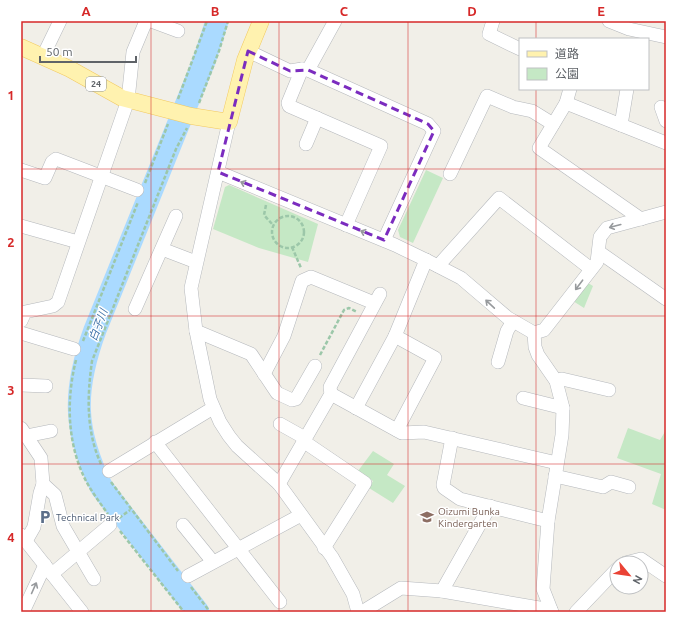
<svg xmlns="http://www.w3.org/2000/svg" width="687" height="633" font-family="Ubuntu,'Noto Sans JP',sans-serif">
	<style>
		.green { fill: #c5e8c5 }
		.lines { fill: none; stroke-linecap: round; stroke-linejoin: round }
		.river { stroke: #aadaff; stroke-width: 23 }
		.minor-casing { stroke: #b5b8bc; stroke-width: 14 }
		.major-casing { stroke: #f2c960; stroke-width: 17 }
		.path { stroke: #9cc7a9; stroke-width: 2.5; stroke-dasharray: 4 2; stroke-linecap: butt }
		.minor { stroke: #fff; stroke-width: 13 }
		.major { stroke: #fff2af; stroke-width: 16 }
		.oneway { stroke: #979a9d }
		.marked { fill: none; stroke: #7b2cbf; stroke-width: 3; stroke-dasharray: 8 5; stroke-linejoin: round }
		.grid { fill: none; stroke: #d62828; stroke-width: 1; stroke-opacity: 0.55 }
		.labels { text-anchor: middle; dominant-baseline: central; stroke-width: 3; stroke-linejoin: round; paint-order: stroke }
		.shield { fill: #fff; stroke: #8f9295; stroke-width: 1 }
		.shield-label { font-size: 9px; font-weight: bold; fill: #5f6368 }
		.education-label { font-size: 10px; fill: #785e54; stroke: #fff; text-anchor: start }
		.service-label { font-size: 10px; fill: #4e5e75; stroke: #fff; text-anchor: start }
		.water-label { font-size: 11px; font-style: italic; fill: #4174aa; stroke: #fff }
		.neatline { fill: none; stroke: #d62828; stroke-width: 1.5 }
		.grid-label { font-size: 13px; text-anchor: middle; font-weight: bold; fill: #d62828 }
	</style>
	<rect width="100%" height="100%" fill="#f1efe8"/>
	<g class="green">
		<polygon points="426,170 443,178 413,243 400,237 398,230"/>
		<polygon points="229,185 318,224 308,262 259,248 213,229 225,187"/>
		<polygon points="588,283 593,286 584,308 573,301"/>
		<polygon points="628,428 660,440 666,430 666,510 652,504 661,474 617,458"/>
		<polygon points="373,451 394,464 387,475 405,486 393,503 369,488 373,481 358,471"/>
	</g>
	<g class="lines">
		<path class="river" d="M198,612L102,488C73,430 73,390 95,330L204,61L217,21"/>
		<g class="minor-casing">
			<g id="minor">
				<polyline points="151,21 178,31"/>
				<polyline points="493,21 489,34 520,49"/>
				<polyline points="609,21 629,29 666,37"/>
				<polyline points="248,51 290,71 302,69 308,70 428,124 434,131 384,240"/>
				<polyline points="43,56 60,21"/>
				<polyline points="302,69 288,103 289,106 381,146 346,225"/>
				<polyline points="308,70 335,21"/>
				<polyline points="570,89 566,103 539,148 641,219"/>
				<polyline points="566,103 666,143"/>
				<polyline points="661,107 666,121"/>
				<polyline points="229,122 191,288 196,331 210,399 220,422 229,436 237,446 279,484 332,557 353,594 358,612"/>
				<polyline points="621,125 627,89"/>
				<polyline points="306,144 317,118"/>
				<polyline points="21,170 45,178 52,162 56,159 137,190"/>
				<polyline points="218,172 395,245 426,260 461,278 508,318 534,333 544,330 597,262 600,237 607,228 666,212"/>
				<polyline points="450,174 487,96 513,107 532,111 553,124"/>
				<polyline points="21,226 78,242"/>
				<polyline points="162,249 196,262"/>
				<polyline points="599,252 666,299"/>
				<polyline points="438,266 499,198 591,269"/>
				<polyline points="135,309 176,216"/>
				<polyline points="21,321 25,312 53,306 58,302 128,100 133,52 146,21"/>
				<polyline points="196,331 251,354 277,393 292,400 296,399 315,366"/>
				<polyline points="21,333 74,349"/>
				<polyline points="534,333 535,347 538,355 556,381 563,408 562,435 548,521 543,589 552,612"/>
				<polyline points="395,336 435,358 397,430"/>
				<polyline points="498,362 507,331 513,321"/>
				<polyline points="264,374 284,336 302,281 311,277 374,303"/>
				<polyline points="556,381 562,379 609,390"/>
				<polyline points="21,385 46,386"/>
				<polyline points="331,394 402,433 424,432 557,463"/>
				<polyline points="523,398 563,408"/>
				<polyline points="356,408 395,336 426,260"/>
				<polyline points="280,424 305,438"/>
				<polyline points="21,428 41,458 43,484 40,493 34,527 26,541"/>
				<polyline points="26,436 51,431"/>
				<polyline points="452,438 443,485 444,488 460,499 548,521"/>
				<polyline points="303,441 365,483 324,548"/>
				<polyline points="155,442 280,602"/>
				<polyline points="109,471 213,408"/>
				<polyline points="555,476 603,487 611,482 629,487"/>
				<polyline points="43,484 55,495 63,526 94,579"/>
				<polyline points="279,484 331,394 330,387 380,294"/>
				<polyline points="490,506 442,591 551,610"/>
				<polyline points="183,525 213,562"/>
				<polyline points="21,535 82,612"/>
				<polyline points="625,563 641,559 666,576"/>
				<polyline points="52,574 110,525"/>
				<polyline points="188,576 301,515"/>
				<polyline points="23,612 45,565"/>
				<polyline points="362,612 401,588 442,591"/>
				<polyline points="576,612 617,569"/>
			</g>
		</g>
		<g class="major-casing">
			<polyline id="major" points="21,47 70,69 122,98 191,116 229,122 245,60 261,21"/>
		</g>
		<g class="path">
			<polyline points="178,99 207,21"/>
			<polyline points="199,103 219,51 228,21"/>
			<polyline points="145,183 168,124"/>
			<polyline points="266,205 264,215 273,225"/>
			<circle cx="288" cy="232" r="16"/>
			<polyline points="292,247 301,268"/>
			<polyline points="83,341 138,202"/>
			<polyline points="320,355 344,310 349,308 357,312"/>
			<path d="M76,360C66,400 67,444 86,481C92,492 100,503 108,514"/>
			<path d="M101,464C86,431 87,397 92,361L176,149L187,128"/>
			<polyline points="111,482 178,571"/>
			<polyline points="119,518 130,510"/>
			<polyline points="120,531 184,612"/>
			<polyline points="191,587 210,612"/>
		</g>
		<use href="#minor" class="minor"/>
		<use href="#major" class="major"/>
	</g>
	<defs><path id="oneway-shaft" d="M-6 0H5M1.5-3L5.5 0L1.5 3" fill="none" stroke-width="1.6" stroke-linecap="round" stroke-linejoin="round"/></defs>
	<g class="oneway">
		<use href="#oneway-shaft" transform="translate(246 184) rotate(-158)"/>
		<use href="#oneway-shaft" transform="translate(615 226) rotate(165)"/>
		<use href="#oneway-shaft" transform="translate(366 233) rotate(-158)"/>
		<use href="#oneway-shaft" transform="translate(579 285) rotate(127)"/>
		<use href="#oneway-shaft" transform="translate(490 304) rotate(-137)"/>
		<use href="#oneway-shaft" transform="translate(34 588) rotate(-66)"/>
	</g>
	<path class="marked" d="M248,51L290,71L308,70L428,124L434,131L384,240L218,172Z"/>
	<path class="grid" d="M151,21V612M279,21V612M408,21V612M536,21V39M536,89V612M21,169H666M21,316H666M21,464H666"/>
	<defs>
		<g id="parking-bare" transform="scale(1.08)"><path d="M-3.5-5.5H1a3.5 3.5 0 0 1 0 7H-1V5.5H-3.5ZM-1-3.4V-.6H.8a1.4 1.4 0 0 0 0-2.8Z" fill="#5c6f8a" stroke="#fff" stroke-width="2.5" paint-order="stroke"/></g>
		<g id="school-bare" transform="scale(1.08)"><path d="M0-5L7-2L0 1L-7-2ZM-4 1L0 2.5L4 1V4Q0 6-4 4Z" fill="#8d6e63" stroke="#fff" stroke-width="2.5" paint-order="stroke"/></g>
	</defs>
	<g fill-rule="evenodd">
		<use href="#parking-bare" x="45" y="517"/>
		<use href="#school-bare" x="427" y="517"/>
	</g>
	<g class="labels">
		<rect class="shield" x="86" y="77" width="20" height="14" rx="3"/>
		<g class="shield-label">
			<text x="96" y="84">24</text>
		</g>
		<g class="education-label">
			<text x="438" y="511">Oizumi Bunka<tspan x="438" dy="12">Kindergarten</tspan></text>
		</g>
		<g class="service-label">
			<text x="56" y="517">Technical Park</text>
		</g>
		<g class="water-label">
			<text transform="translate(98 325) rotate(-70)">白子川</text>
		</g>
	</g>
	<rect width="687" height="633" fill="none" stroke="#ffffff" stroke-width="44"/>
	<rect x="519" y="38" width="130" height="52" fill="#ffffff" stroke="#bfc1c3"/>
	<rect x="527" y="51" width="20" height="6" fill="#fff2af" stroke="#bfc1c3"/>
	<text x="555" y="58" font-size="12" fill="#5f6368">道路</text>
	<rect x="527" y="68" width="20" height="12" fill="#c5e8c5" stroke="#bfc1c3"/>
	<text x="555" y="78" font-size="12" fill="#5f6368">公園</text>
	<g transform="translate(629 575) rotate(119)"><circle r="19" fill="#ffffff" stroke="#bfc1c3"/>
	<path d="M0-3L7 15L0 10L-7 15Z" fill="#ea4335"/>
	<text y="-6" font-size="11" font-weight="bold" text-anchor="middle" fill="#5f6368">N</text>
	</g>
	<path d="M40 56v6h96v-6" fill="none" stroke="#5f6368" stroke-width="2"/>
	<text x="46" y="56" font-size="12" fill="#5f6368" stroke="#ffffff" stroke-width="3" paint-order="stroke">50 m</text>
	<rect x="22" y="22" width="643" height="589" class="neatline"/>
	<g class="grid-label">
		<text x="86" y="16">A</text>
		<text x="215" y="16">B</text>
		<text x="344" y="16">C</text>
		<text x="472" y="16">D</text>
		<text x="601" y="16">E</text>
		<text x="11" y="100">1</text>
		<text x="11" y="247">2</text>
		<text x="11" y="395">3</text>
		<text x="11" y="542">4</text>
	</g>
</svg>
